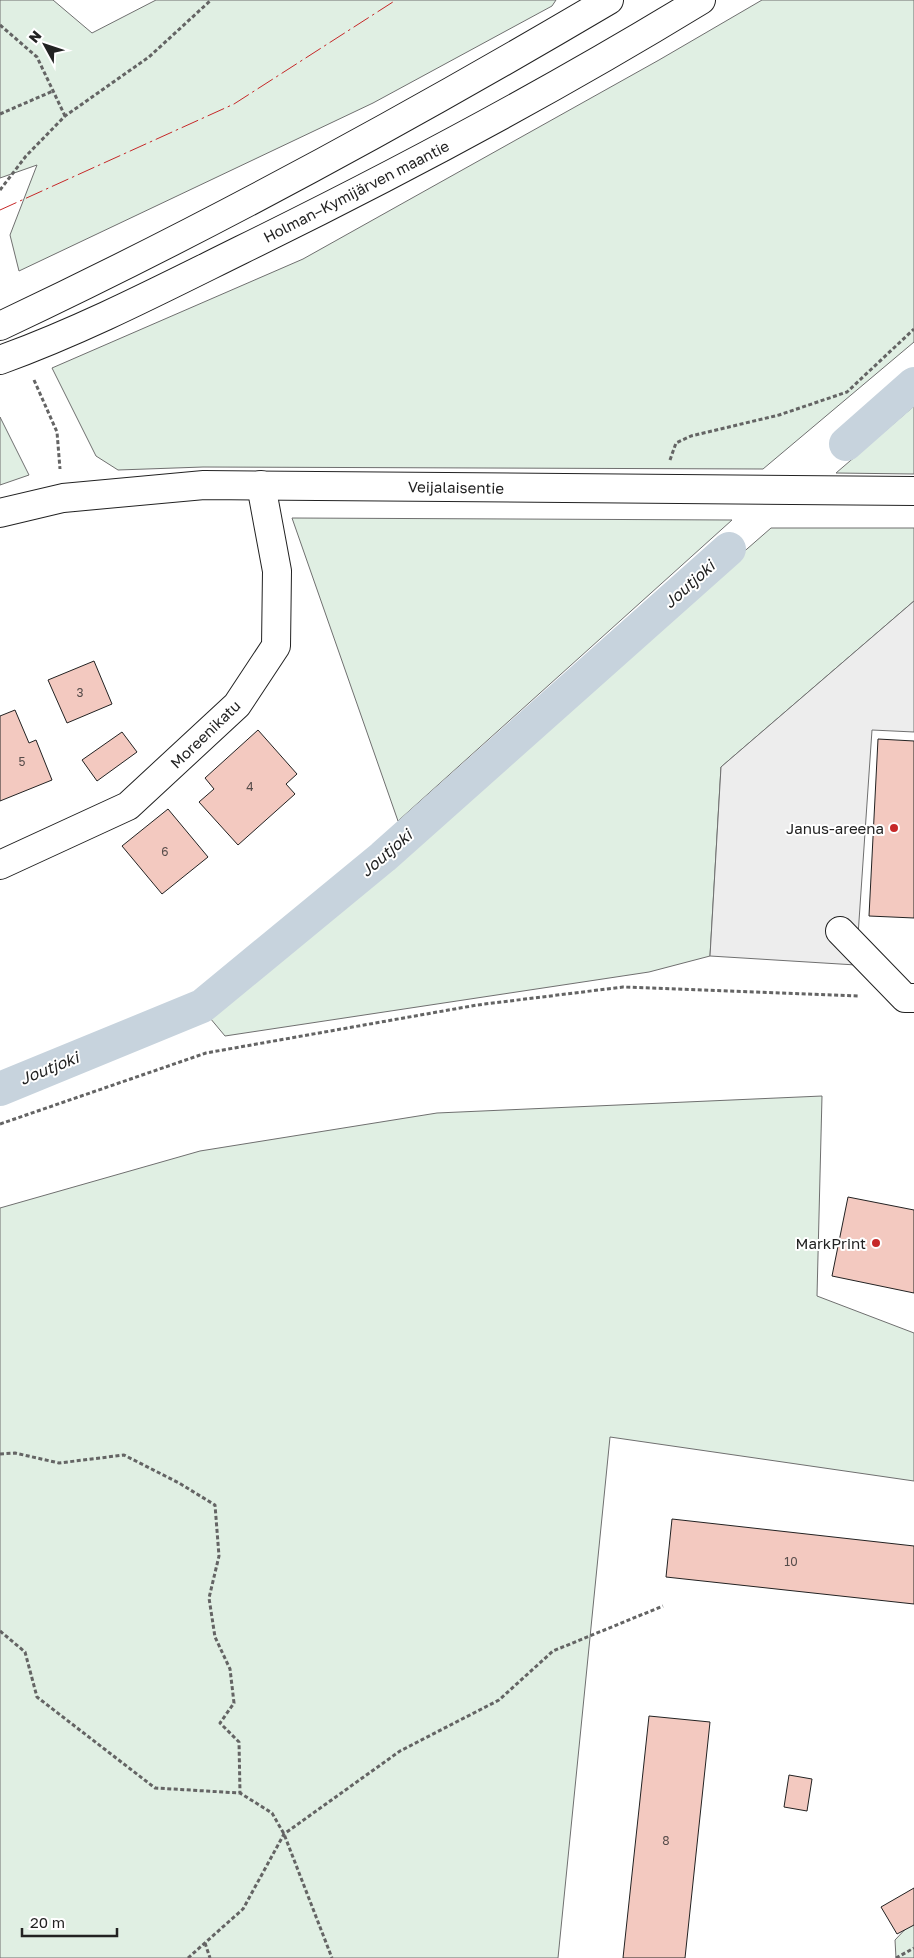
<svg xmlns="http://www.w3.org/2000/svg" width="914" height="1958" font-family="'Golos Text',sans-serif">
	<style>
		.green { fill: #e0efe3; stroke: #6f6f6f }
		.parking { fill: #ededed; stroke: #6f6f6f }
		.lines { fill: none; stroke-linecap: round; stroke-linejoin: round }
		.canal { stroke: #c7d3dd; stroke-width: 34 }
		.building { fill: #f3c9c0; stroke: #222 }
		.minor-casing { stroke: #222; stroke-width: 30 }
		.highway-casing { stroke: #222; stroke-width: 30 }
		.path { stroke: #646464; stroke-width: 3; stroke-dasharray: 4 2.5; stroke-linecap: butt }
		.minor { stroke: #fff; stroke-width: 28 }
		.highway { stroke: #fff; stroke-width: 28 }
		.power { stroke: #c62828; stroke-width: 1; stroke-dasharray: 18 4 2.5 4; stroke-linecap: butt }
		.poi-dot { fill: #c62828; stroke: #fff; stroke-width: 2 }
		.labels { text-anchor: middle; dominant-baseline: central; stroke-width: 4; stroke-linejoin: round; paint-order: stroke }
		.number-label { font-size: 12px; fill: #564c4a }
		.street-label { font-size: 15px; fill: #222; stroke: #fff }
		.poi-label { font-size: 15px; fill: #222; stroke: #fff; text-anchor: end }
		.water-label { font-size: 16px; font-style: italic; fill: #222; stroke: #fff }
	</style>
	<rect width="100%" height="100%" fill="#fff"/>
	<g class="green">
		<polygon points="0,0 53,0 92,33 156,0 556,0 552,6 373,103 19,271 10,235 37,165 0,178"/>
		<polygon points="762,0 914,0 914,342 763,469 203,467 118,470 96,456 52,368 303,259 659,60"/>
		<polygon points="914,406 914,474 836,473"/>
		<polygon points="0,417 29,475 0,485"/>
		<polygon points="292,518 732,520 398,821"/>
		<polygon points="771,528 914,528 914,601 721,767 710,956 649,972 225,1036 210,1018"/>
		<polygon points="822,1096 817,1296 914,1333 914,1481 610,1437 558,1958 0,1958 0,1208 200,1151 437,1113"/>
		<polygon points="914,1920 914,1958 896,1958 895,1940"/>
	</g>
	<polygon class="parking" points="914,601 914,732 872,730 856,965 710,956 721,767"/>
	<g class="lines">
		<g class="canal">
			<polyline points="846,444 914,384"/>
			<polyline points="0,1089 202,1006 383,857 729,549"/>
		</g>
	</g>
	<g class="building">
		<polygon points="94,661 112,704 67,723 48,680"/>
		<polygon points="15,710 29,743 36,740 52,780 0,801 0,716"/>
		<polygon points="258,730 297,774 286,784 295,794 238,845 199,802 214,789 205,778"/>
		<polygon points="122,732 137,752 97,781 82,760"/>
		<polygon points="878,739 914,741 914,918 869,916"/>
		<polygon points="168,809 208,857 162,894 122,846"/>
		<polygon points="848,1197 914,1210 914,1293 832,1276"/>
		<polygon points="672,1519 914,1546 914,1604 666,1577"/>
		<polygon points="649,1716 710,1722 685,1958 623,1958"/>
		<polygon points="789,1775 812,1779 807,1811 784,1807"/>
		<polygon points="914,1888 914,1925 897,1934 881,1907"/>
	</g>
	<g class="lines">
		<g class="minor-casing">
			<g id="minor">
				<polyline points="0,513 63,498 204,485 914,491"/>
				<polyline points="0,865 128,806 237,705 276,646 277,571 261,485"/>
				<polyline points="840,931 905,998 914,998"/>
			</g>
		</g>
		<g class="highway-casing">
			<g id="highway">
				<path d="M0,326C208,228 411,117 609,0"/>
				<path d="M0,360C83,330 162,289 241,250C398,173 552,91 701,0"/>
			</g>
		</g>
		<g class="path">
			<polyline points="0,25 37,57 65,116"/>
			<polyline points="0,114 53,91"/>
			<polyline points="0,190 26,156 65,116 149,57 211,0"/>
			<polyline points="34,380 57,432 60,469"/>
			<polyline points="670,460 676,443 691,436 779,415 847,392 914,329"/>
			<polyline points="0,1124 206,1053 477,1005 623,987 859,996"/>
			<polyline points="0,1454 15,1453 59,1463 124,1455 179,1483 215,1505 219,1556 209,1598 215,1637 230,1669 234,1703 220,1723 239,1742 240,1793"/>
			<polyline points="0,1631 25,1652 37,1697 155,1788 240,1793 272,1813 284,1834 332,1958"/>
			<polyline points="205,1943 210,1958"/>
			<polyline points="188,1958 243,1909 284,1834 400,1751 499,1700 553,1651 663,1606"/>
			<polyline points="896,1958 914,1948"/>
		</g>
		<use href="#minor" class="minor"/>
		<use href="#highway" class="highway"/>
		<polyline class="power" points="0,210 234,104 396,0"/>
	</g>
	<g class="poi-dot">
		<circle cx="894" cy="828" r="5"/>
		<circle cx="876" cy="1243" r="5"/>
	</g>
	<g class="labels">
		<g class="number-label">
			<text x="80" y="692">3</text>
			<text x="22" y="761">5</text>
			<text x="250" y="786">4</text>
			<text x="165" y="851">6</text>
			<text x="791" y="1561">10</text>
			<text x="666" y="1840">8</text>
		</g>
		<g class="street-label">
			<text transform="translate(356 191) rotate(-27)">Holman–Kymijärven maantie</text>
			<text transform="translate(456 487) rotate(1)">Veijalaisentie</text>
			<text transform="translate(205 734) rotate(-44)">Moreenikatu</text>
		</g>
		<g class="poi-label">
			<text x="884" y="828">Janus-areena</text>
			<text x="866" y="1243">MarkPrint</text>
		</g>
		<g class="water-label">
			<text transform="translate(689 584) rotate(-42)">Joutjoki</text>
			<text transform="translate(386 853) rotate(-41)">Joutjoki</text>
			<text transform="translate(49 1068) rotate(-22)">Joutjoki</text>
		</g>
	</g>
	<g transform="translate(45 45) rotate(310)" stroke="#ffffff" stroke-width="4" paint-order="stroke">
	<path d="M0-4L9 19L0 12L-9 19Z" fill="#222222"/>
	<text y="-8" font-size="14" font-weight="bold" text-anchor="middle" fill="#222222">N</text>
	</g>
	<path d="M22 1928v8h95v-8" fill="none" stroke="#222222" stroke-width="2.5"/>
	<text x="30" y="1928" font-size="15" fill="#222222" stroke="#ffffff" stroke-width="4" paint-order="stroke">20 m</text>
</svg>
